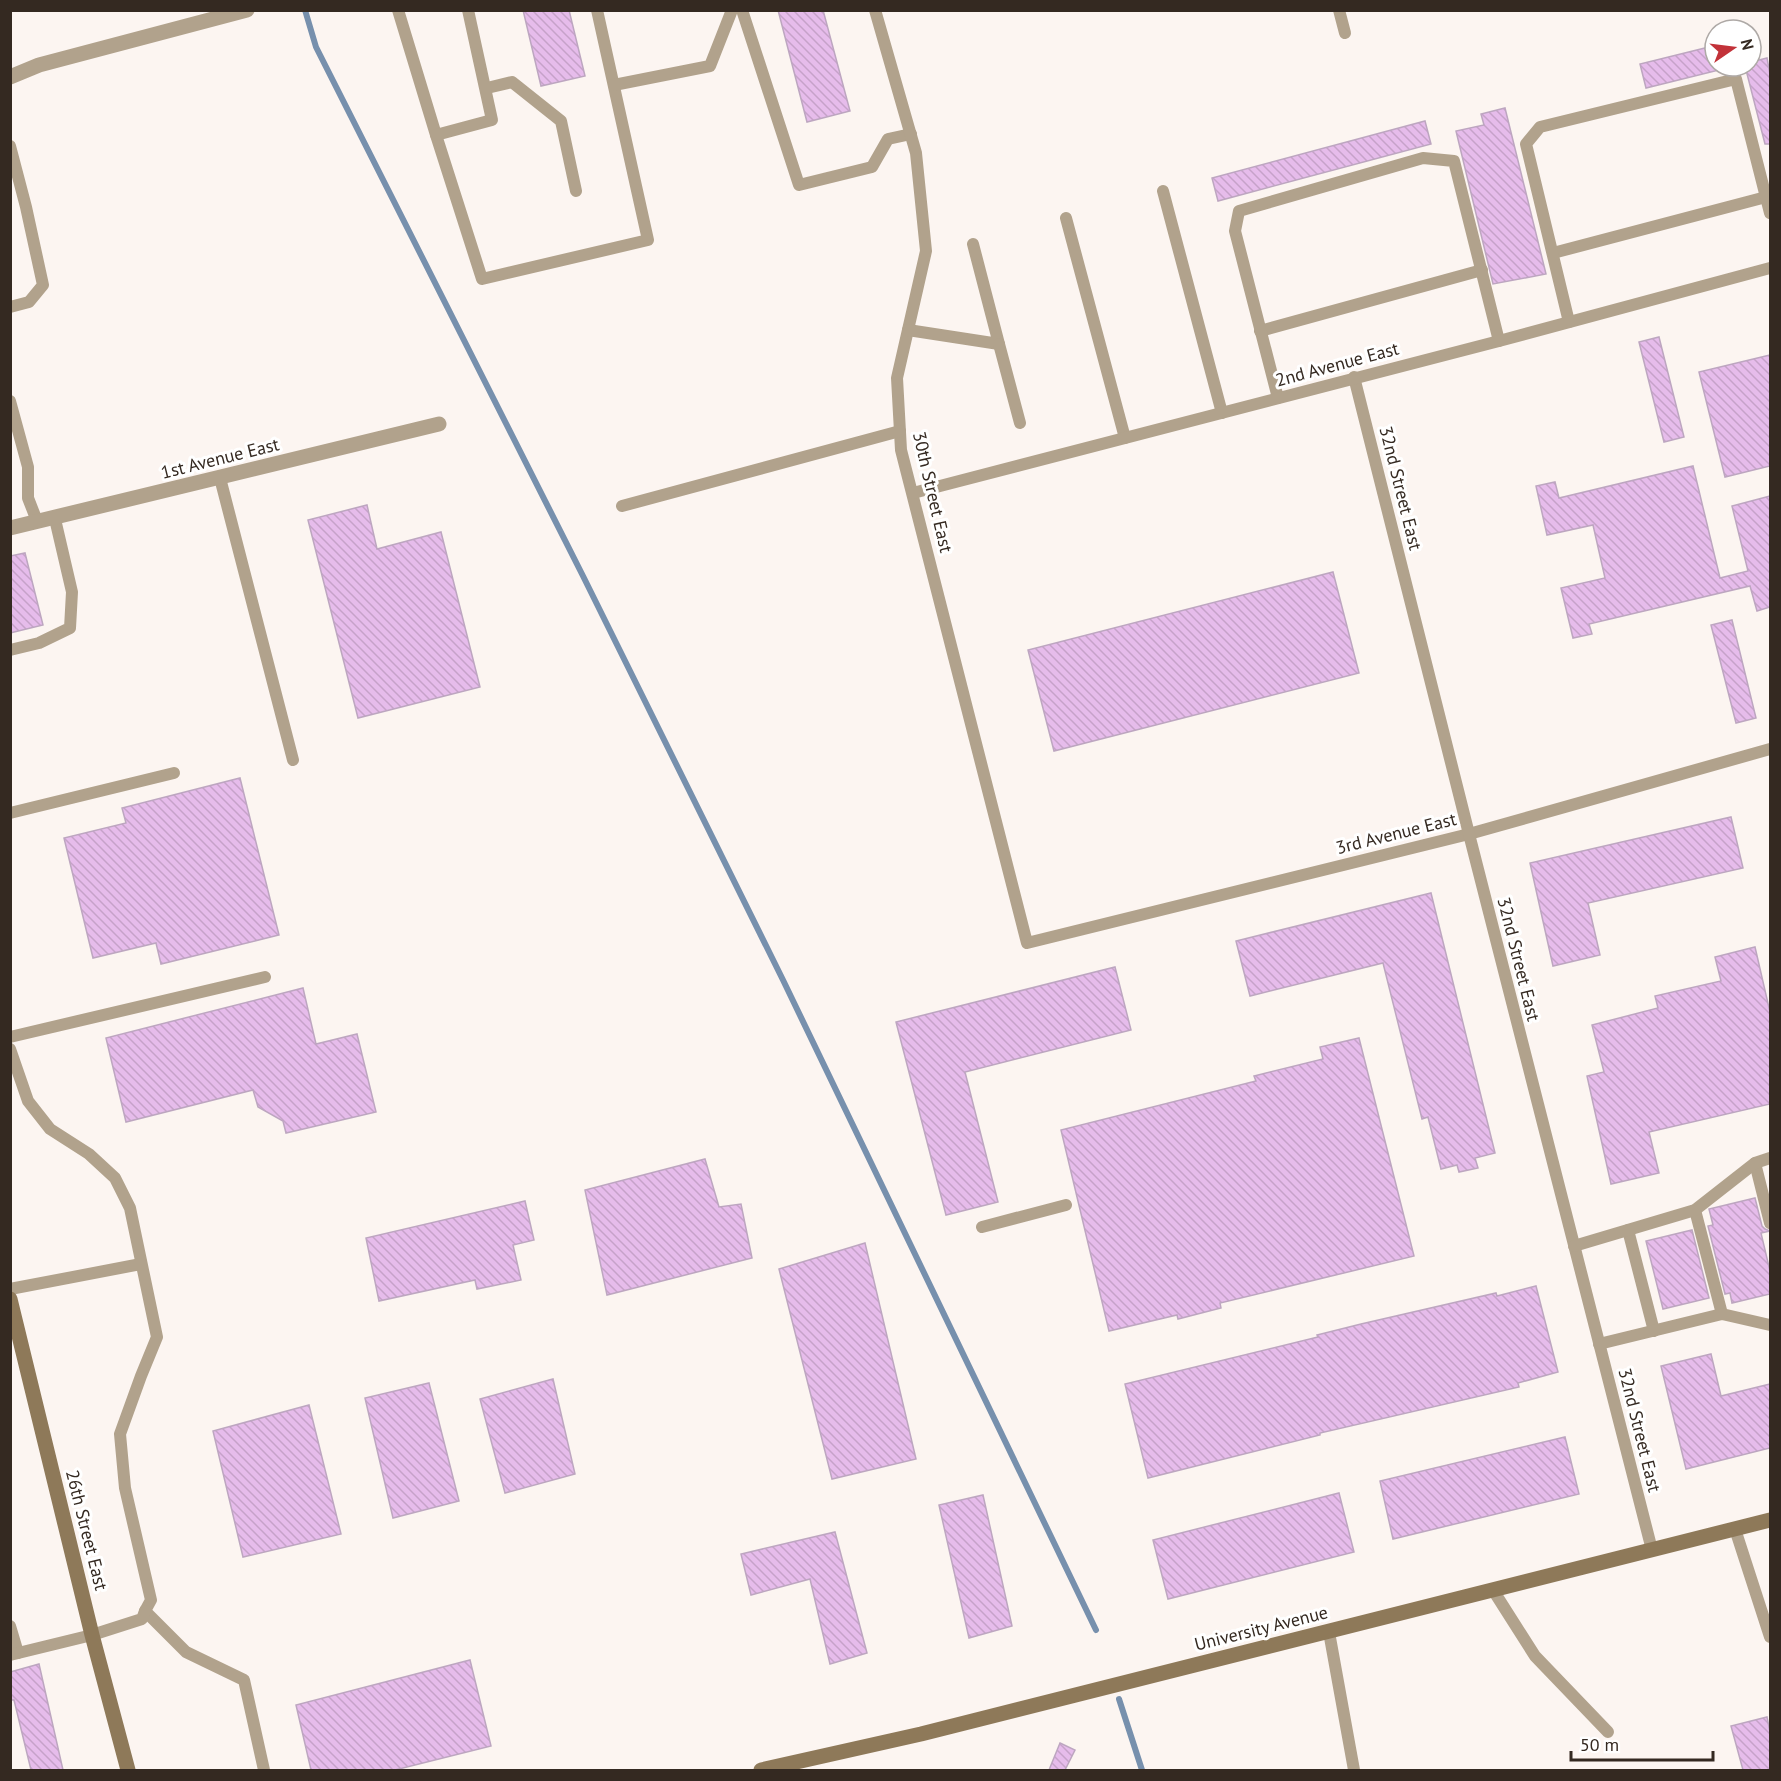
<svg xmlns="http://www.w3.org/2000/svg" width="1781" height="1781" font-family="'PT Sans',sans-serif">
	<style>
		.lines { fill: none; stroke-linecap: round; stroke-linejoin: round }
		.stream { stroke: #7790ad; stroke-width: 6 }
		.building { fill: url(#building-back-hatch); stroke: #bda6c0; stroke-width: 1.5 }
		.lane { stroke: #b1a28c; stroke-width: 12 }
		.street { stroke: #b1a28c; stroke-width: 15 }
		.secondary { stroke: #8e7959; stroke-width: 15 }
		.labels { text-anchor: middle; dominant-baseline: central; stroke-width: 6; stroke-linejoin: round; paint-order: stroke }
		.street-label { font-size: 18px; fill: #342921; stroke: #fff }
	</style>
	<defs>
		<pattern id="building-back-hatch" width="6" height="6" patternUnits="userSpaceOnUse" patternTransform="scale(1.5)"><rect width="6" height="6" fill="#e6bceb"/><path d="M-1 5l2 2M0 0l6 6M5-1l2 2" fill="none" stroke="#c6a2c9"/></pattern>
	</defs>
	<rect width="100%" height="100%" fill="#fcf5f1"/>
	<g class="lines">
		<g class="stream">
			<polyline points="305,10 316,47 583,576 783,980 1096,1630"/>
			<polyline points="1119,1699 1142,1770"/>
		</g>
	</g>
	<g class="building">
		<polygon points="523,10 569,10 585,76 541,86"/>
		<polygon points="778,10 823,10 850,111 807,122"/>
		<polygon points="1713,46 1715,66 1718,66 1719,70 1646,88 1640,64"/>
		<polygon points="1767,58 1770,74 1770,144 1765,144 1745,66 1751,66 1751,62"/>
		<polygon points="1505,108 1546,274 1493,284 1456,131 1484,125 1481,114"/>
		<polygon points="1425,121 1431,144 1218,201 1212,178"/>
		<polygon points="1659,337 1684,437 1664,442 1639,342"/>
		<polygon points="1770,355 1770,466 1725,477 1699,372"/>
		<polygon points="1693,466 1720,578 1748,571 1732,506 1770,496 1770,607 1757,611 1750,586 1589,624 1592,634 1573,638 1561,588 1605,578 1593,525 1547,535 1536,486 1555,482 1559,498"/>
		<polygon points="367,505 377,549 441,532 480,687 358,718 308,520"/>
		<polygon points="25,553 43,625 10,633 10,556"/>
		<polygon points="1333,572 1359,673 1054,751 1028,650"/>
		<polygon points="1732,620 1756,718 1736,723 1711,625"/>
		<polygon points="240,778 279,935 161,964 156,943 93,958 64,838 126,823 122,808"/>
		<polygon points="1731,817 1743,868 1588,903 1600,955 1553,966 1530,863"/>
		<polygon points="1431,893 1495,1153 1475,1158 1478,1168 1459,1172 1457,1165 1441,1169 1428,1117 1422,1119 1383,963 1250,996 1236,941"/>
		<polygon points="1755,947 1770,1012 1770,1104 1649,1132 1659,1173 1611,1184 1587,1076 1604,1072 1592,1025 1658,1008 1655,996 1721,981 1715,957"/>
		<polygon points="1115,967 1131,1030 965,1072 998,1202 946,1215 896,1022"/>
		<polygon points="303,988 316,1044 357,1034 376,1112 286,1133 283,1121 258,1107 253,1090 126,1122 106,1038"/>
		<polygon points="1359,1038 1414,1256 1220,1303 1221,1308 1178,1319 1177,1315 1109,1331 1061,1130 1256,1081 1254,1076 1323,1059 1320,1047"/>
		<polygon points="705,1159 719,1207 741,1204 752,1258 607,1295 585,1190"/>
		<polygon points="1755,1198 1762,1226 1765,1229 1770,1231 1761,1233 1770,1271 1770,1294 1732,1303 1730,1293 1725,1294 1708,1226 1713,1225 1709,1209"/>
		<polygon points="525,1201 534,1240 513,1245 521,1280 477,1289 475,1280 379,1301 366,1238"/>
		<polygon points="1692,1230 1709,1298 1663,1309 1646,1241"/>
		<polygon points="865,1243 916,1459 832,1479 779,1269"/>
		<polygon points="1536,1286 1558,1372 1518,1383 1519,1387 1320,1433 1320,1435 1148,1478 1125,1384 1318,1337 1317,1335 1361,1324 1496,1293 1497,1296"/>
		<polygon points="1711,1354 1721,1396 1770,1384 1770,1448 1686,1469 1661,1366"/>
		<polygon points="553,1379 575,1474 505,1493 480,1399"/>
		<polygon points="429,1383 459,1501 393,1518 365,1398"/>
		<polygon points="309,1405 341,1534 243,1557 213,1431"/>
		<polygon points="1565,1437 1579,1494 1393,1539 1380,1481"/>
		<polygon points="1339,1493 1354,1552 1168,1599 1153,1540"/>
		<polygon points="983,1495 1012,1626 969,1638 939,1505"/>
		<polygon points="835,1532 867,1653 830,1664 810,1579 751,1595 741,1554"/>
		<polygon points="470,1660 491,1746 395,1770 311,1770 296,1705"/>
		<polygon points="39,1664 63,1770 31,1770 14,1700 10,1700 10,1672"/>
		<polygon points="1767,1717 1770,1732 1770,1770 1743,1770 1731,1726"/>
		<polygon points="1060,1743 1075,1750 1065,1770 1049,1770"/>
	</g>
	<g class="lines">
		<g class="lane">
			<polyline points="398,10 436,135 482,279 648,240 597,10"/>
			<polyline points="742,10 799,185 872,167 888,139 911,134"/>
			<polyline points="875,10 916,153 926,251 897,378 901,450 1027,943 1469,834 1770,749"/>
			<polyline points="1339,10 1345,33"/>
			<polyline points="614,85 710,66 732,10"/>
			<polyline points="487,88 512,82 561,121 576,191"/>
			<polyline points="436,135 492,120 468,10"/>
			<polyline points="10,146 26,207 43,285 29,302 10,307"/>
			<polyline points="1163,191 1222,413"/>
			<polyline points="1066,218 1125,438"/>
			<polyline points="1553,253 1766,197"/>
			<polyline points="1569,322 1526,144 1540,127 1736,79 1770,213"/>
			<polyline points="908,330 999,344 973,244"/>
			<polyline points="1260,331 1482,270"/>
			<polyline points="999,344 1020,423"/>
			<polyline points="1354,377 1469,834 1652,1550"/>
			<polyline points="1278,398 1235,231 1239,211 1423,158 1454,161 1499,341"/>
			<polyline points="10,401 28,467 28,498 37,521"/>
			<polyline points="220,478 293,760"/>
			<polyline points="913,493 1499,341 1770,268"/>
			<polyline points="622,506 900,431"/>
			<polyline points="10,650 39,643 70,628 72,592 55,519"/>
			<polyline points="10,813 174,773"/>
			<polyline points="10,1037 265,977"/>
			<polyline points="10,1049 28,1101 50,1129 89,1154 115,1178 130,1208 157,1337 141,1376 120,1434 125,1488 151,1600 145,1611 186,1652 244,1680 264,1770"/>
			<polyline points="1755,1163 1770,1223"/>
			<polyline points="1695,1210 1722,1314"/>
			<polyline points="982,1227 1066,1205"/>
			<polyline points="1628,1230 1654,1331"/>
			<polyline points="1574,1246 1695,1210 1755,1163 1770,1158"/>
			<polyline points="10,1289 141,1264"/>
			<polyline points="1599,1344 1722,1314 1770,1325"/>
			<polyline points="1735,1529 1770,1637"/>
			<polyline points="1493,1590 1535,1656 1608,1732"/>
			<polyline points="10,1626 18,1653"/>
			<polyline points="1329,1632 1354,1770"/>
			<polyline points="10,1655 92,1635 142,1619 145,1611"/>
		</g>
		<g class="street">
			<polyline points="10,77 39,65 247,10"/>
			<polyline points="10,528 439,424"/>
		</g>
		<g class="secondary">
			<polyline points="10,1299 92,1635 128,1770"/>
			<polyline points="761,1770 921,1734 1770,1520"/>
		</g>
	</g>
	<g class="labels">
		<g class="street-label">
			<text transform="translate(1337 364) rotate(-15)">2nd Avenue East</text>
			<text transform="translate(220 458) rotate(-14)">1st Avenue East</text>
			<text transform="translate(1401 488) rotate(76)">32nd Street East</text>
			<text transform="translate(933 492) rotate(77)">30th Street East</text>
			<text transform="translate(1396 833) rotate(-14)">3rd Avenue East</text>
			<text transform="translate(1519 959) rotate(76)">32nd Street East</text>
			<text transform="translate(1640 1430) rotate(76)">32nd Street East</text>
			<text transform="translate(87 1530) rotate(76)">26th Street East</text>
			<text transform="translate(1261 1628) rotate(-14)">University Avenue</text>
		</g>
	</g>
	<rect width="1781" height="1781" fill="none" stroke="#342921" stroke-width="24"/>
	<g transform="translate(1733 48) rotate(76)"><circle r="28" fill="#ffffff" stroke="#aea9a6" stroke-width="1.5"/>
	<path d="M0-4.5L10 22L0 15L-10 22Z" fill="#c23239"/>
	<text y="-9" font-size="16" font-weight="bold" text-anchor="middle" fill="#342921">N</text>
	</g>
	<path d="M1571 1751v9h142v-9" fill="none" stroke="#342921" stroke-width="3"/>
	<text x="1580" y="1751" font-size="18" fill="#342921" stroke="#ffffff" stroke-width="4.5" paint-order="stroke">50 m</text>
</svg>
